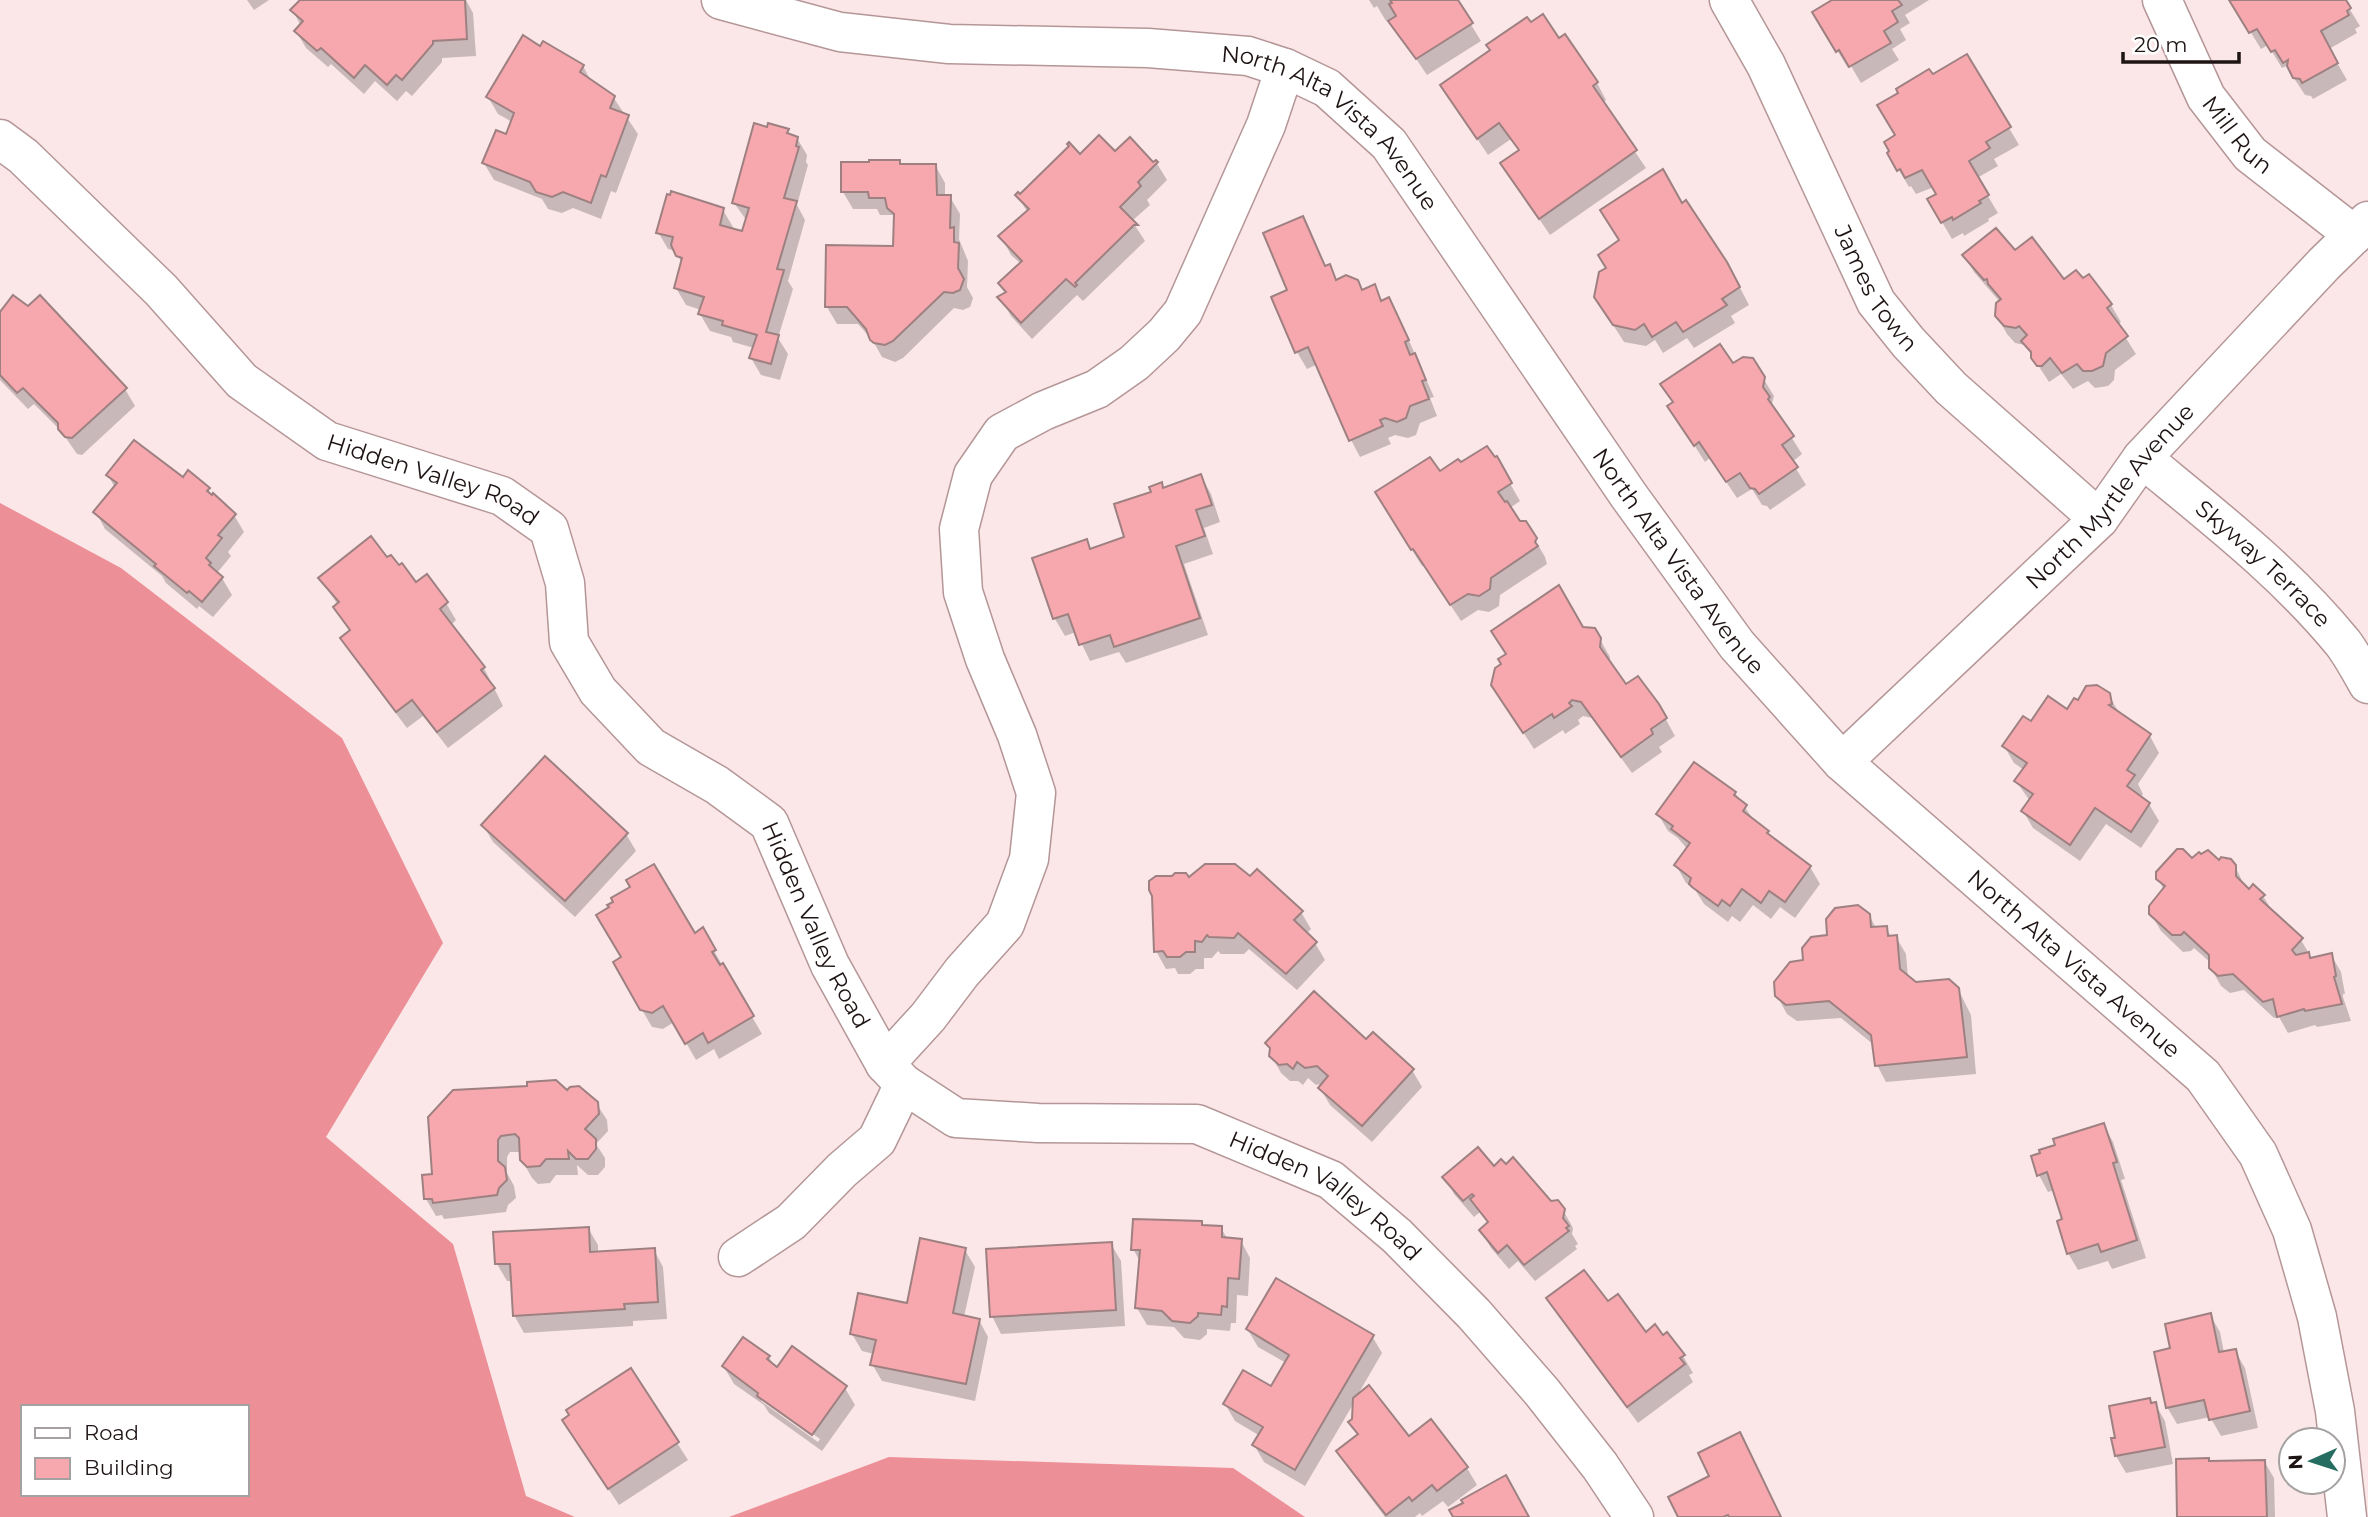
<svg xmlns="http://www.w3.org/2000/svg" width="2368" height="1517" font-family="Montserrat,sans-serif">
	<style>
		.forest { fill: #ed8f97; fill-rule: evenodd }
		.shadow { fill: #0003; fill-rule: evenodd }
		.building { fill: #f6a8ae; stroke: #9e8081; stroke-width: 2 }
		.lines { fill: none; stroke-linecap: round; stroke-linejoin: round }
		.minor-casing { stroke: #b59697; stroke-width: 41 }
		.minor { stroke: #fff; stroke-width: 38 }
		.labels { text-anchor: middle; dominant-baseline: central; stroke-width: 5; stroke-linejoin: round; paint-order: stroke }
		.street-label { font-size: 23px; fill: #1f1414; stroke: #fff }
	</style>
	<rect width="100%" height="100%" fill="#fbe7e8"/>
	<g class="forest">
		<path d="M0,503L121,568L342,738L443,943L326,1137L453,1244L526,1496L575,1517H0ZM23,1407H247V1494H23Z"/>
		<polygon points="889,1457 1233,1468 1305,1517 729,1517"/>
	</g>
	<g class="shadow">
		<polygon points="247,0 269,0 254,10"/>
		<polygon points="302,0 466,0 473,13 476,56 442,58 442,62 412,96 406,91 397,101 375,81 364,94 331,64 328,67 306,48 296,31 301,26 293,11"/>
		<polygon points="1369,0 1456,0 1481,41 1427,75 1390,20 1386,21 1377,6 1374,8"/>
		<polygon points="1834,0 1929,0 1905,15 1910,23 1900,29 1906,40 1892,49 1899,60 1861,83 1851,66 1848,68 1814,12"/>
		<polygon points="2231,0 2344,0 2360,26 2355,29 2357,33 2329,49 2347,80 2313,99 2311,96 2305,95 2286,66 2282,68 2268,45 2261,49"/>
		<polygon points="1531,25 1597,83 1606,100 1602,103 1646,168 1550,235 1502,164 1520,152 1511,139 1488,155 1442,86"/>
		<polygon points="540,48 583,66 592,83 613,97 638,134 616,193 611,191 601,219 573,208 562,213 548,209 542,199 494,180 484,163 507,136 512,122 498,114 488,97"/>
		<polygon points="1967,56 2019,145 1994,159 1998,166 1977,178 1998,213 1988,219 1989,221 1964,236 1963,233 1952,239 1929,200 1938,195 1934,187 1916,194 1911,186 1909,187 1889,153 1932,77"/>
		<polygon points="787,131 791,136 797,138 807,155 806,162 808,165 797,205 805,220 788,281 793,289 778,338 788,354 780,380 761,375 751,358 754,348 733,342 731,337 710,331 700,314 701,310 686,305 676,288 682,264 676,251 668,249 658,232 723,210 733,227 732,230 743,233 747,221 734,203"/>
		<polygon points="1115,154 1153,164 1156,162 1167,180 1147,200 1150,205 1132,221 1145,241 1083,301 1077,295 1032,339 1011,316 1001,299 1006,294 1000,283 1021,264 1011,255 1002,238 1028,213 1017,195 1020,197 1080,156"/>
		<polygon points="901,165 935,165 945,183 945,197 950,197 960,214 959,239 968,261 967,287 973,298 970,307 963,310 954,308 903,358 895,362 882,357 873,341 858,324 837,324 827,307 895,247 895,219 893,215 880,215 877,209 853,209 843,192"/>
		<polygon points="1682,206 1737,282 1749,305 1731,316 1735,323 1694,348 1687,338 1663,353 1655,340 1646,346 1624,342 1606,314"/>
		<polygon points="1303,218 1326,267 1329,266 1337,281 1362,292 1374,287 1383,302 1389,299 1398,316 1434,397 1430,398 1437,416 1420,423 1416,435 1408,438 1395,435 1388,438 1391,444 1360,457 1351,440 1318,364 1307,369 1297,352 1290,290"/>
		<polygon points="2015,253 2064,282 2111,305 2121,322 2117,324 2136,354 2115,370 2114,380 2108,386 2095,388 2088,381 2073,389 2061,374 2049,382 2025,345 2015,343 2007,334 1997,316 2000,302 1974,272 1964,255"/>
		<polygon points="0,315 125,389 135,406 82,455 77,454 61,431 34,404 28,409 0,380"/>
		<polygon points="1752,360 1774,396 1772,404 1778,416 1802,454 1792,462 1806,485 1770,510 1767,506 1762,505 1752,489 1737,498 1710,458 1705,462 1680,423 1732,366"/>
		<polygon points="1496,459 1520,501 1510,508 1519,522 1525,523 1545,557 1547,564 1500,595 1499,606 1489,612 1478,610 1461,621 1424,565 1422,566 1387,510 1439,474 1461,465"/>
		<polygon points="108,475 183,479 208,489 213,497 234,515 244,532 228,552 231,556 217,573 222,578 232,595 213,617 199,606 197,609 166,583 162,576 105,529 96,512 115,488"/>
		<polygon points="1201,476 1211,494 1220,522 1204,528 1213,554 1184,564 1208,635 1126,663 1119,652 1090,661 1076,632 1065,636 1055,619 1035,559 1086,541 1091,550 1127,538 1164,489"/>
		<polygon points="387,560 416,584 446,603 456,620 451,625 484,668 503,706 448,748 423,716 407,728 352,655 342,638 350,632 335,608 338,605 320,578"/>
		<polygon points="1582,628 1594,629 1610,657 1609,663 1625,687 1658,705 1675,736 1659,747 1662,752 1632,773 1592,718 1583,716 1578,720 1580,724 1565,734 1563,730 1534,749 1503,702"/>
		<polygon points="2109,695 2119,713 2150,736 2159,753 2138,784 2143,794 2140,798 2149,804 2159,821 2141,848 2106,824 2080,861 2033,828 2023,811 2030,801 2016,781 2024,770 2014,763 2004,746 2031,724 2067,711 2079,703"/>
		<polygon points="1735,793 1755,822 1768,832 1773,840 1810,867 1820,884 1795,918 1780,907 1771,919 1753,905 1740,922 1732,916 1728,922 1704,904 1694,888 1686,883 1676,865 1688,850 1678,838 1668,831 1658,814"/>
		<polygon points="483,825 626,834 636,851 575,917 493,842"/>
		<polygon points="2193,860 2220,862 2235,866 2245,887 2263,896 2274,914 2301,940 2311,957 2307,961 2331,955 2341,972 2345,994 2343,994 2343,997 2351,1021 2317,1027 2315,1025 2288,1033 2279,1017 2274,1018 2244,990 2230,993 2221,986 2211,968 2211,963 2194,948 2191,951 2183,952 2161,931 2151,914 2164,890 2158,879"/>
		<polygon points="1189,879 1301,912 1311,929 1306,934 1315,943 1325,960 1297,990 1249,949 1244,954 1221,954 1218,951 1212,958 1204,958 1204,969 1196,969 1190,974 1178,974 1175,968 1166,969 1156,951"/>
		<polygon points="1869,915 1876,928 1886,928 1892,938 1896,937 1906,954 1908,977 1916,984 1958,989 1971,1015 1976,1074 1886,1082 1877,1065 1874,1045 1841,1018 1797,1021 1787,1014 1777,996 1829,936"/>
		<polygon points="702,930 762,1034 719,1059 714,1049 696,1060 674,1022 663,1029 652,1027 615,963 694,935"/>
		<polygon points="1366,1041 1412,1070 1422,1087 1372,1142 1330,1105 1320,1088 1324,1083 1316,1085 1308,1078 1303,1085 1298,1081 1290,1081 1281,1073 1271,1055 1271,1050 1267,1043"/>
		<polygon points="567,1093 596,1103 607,1120 608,1131 596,1144 605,1158 605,1167 598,1175 588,1175 577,1165 578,1175 556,1175 550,1183 538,1184 532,1178 522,1160 521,1152 510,1152 507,1157 507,1173 514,1186 516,1198 508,1205 506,1212 444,1219 442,1215 436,1216 426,1199 434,1176"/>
		<polygon points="2104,1125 2113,1142 2125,1179 2121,1180 2146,1258 2112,1269 2108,1261 2078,1270 2068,1253 2064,1220 2055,1190 2048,1192 2039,1175 2033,1157"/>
		<polygon points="1494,1168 1563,1210 1573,1228 1572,1234 1578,1244 1575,1246 1577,1249 1535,1281 1518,1261 1509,1269 1491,1248 1481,1231 1489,1224 1480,1212 1474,1217 1454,1194 1445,1177"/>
		<polygon points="1201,1223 1204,1227 1221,1228 1228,1240 1241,1241 1250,1258 1248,1296 1237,1295 1236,1323 1231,1323 1230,1331 1207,1329 1207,1334 1200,1340 1184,1338 1174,1327 1147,1325 1137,1308 1141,1263 1133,1249"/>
		<polygon points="588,1228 598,1245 598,1253 654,1250 663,1267 667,1319 633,1321 633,1326 524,1333 514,1315 513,1281 507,1281 497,1264"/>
		<polygon points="1111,1244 1121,1261 1125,1326 1001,1334 992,1316"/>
		<polygon points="965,1250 975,1267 964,1317 979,1320 988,1337 975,1401 882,1381 872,1364 874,1354 862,1351 852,1334 908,1305"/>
		<polygon points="1548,1298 1607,1303 1645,1334 1663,1338 1683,1356 1693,1373 1689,1375 1693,1382 1638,1423 1558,1315"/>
		<polygon points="2210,1315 2220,1332 2224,1353 2235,1351 2245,1368 2258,1428 2221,1436 2210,1417 2177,1424 2167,1407 2172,1350"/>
		<polygon points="1248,1330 1372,1336 1382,1353 1357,1396 1408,1438 1431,1421 1467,1468 1477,1485 1448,1507 1443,1501 1422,1516 1420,1513 1415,1517 1385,1517 1348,1468 1338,1451 1358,1436 1350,1423 1354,1420 1355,1401 1305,1486 1264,1462 1254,1445 1260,1436 1235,1421 1225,1404 1272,1388 1286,1363 1258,1347"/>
		<path d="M769,1357L774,1366L845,1388L855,1405L822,1451L769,1413L764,1405L734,1384L724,1367ZM761,1397L820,1439L818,1442L761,1401Z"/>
		<polygon points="630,1370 688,1460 619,1505 574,1437"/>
		<polygon points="2155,1404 2165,1421 2173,1464 2126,1473 2116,1456 2152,1405"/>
		<polygon points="2264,1461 2274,1478 2275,1517 2179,1517 2210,1463"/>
	</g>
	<g class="building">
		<polygon points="300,0 465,0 467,39 433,41 433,44 402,80 396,75 387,85 365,65 354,78 321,48 317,51 294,31 303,21 290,10"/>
		<polygon points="1390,0 1458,0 1473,23 1416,59 1388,21 1396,16 1389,4 1392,3"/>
		<polygon points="1832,0 1898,0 1902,5 1892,11 1898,22 1884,31 1891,43 1849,67 1839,50 1836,52 1812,12"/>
		<polygon points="2229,0 2346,0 2351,8 2347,11 2349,15 2321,31 2338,63 2302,83 2300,79 2293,78 2287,66 2288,60 2283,63 2275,50 2271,52 2257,29 2249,33"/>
		<polygon points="1543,14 1559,38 1565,34 1598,82 1593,86 1637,150 1539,219 1500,163 1519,150 1499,123 1477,139 1440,85 1490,50 1486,45 1527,17 1531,22"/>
		<polygon points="523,35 540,46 543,41 584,65 580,72 615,96 610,108 629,115 606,177 601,175 591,203 563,192 552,197 536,192 530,182 482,163 496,130 506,134 514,113 486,97"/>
		<polygon points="1967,54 2011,127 1986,142 1990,148 1969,161 1989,195 1979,201 1981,203 1953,220 1952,217 1941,223 1927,199 1936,194 1922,170 1905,178 1900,169 1897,171 1887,153 1889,151 1884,142 1895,135 1877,105 1898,93 1896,89 1929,69 1933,74"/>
		<polygon points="754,123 767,127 768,123 789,129 787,133 798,137 796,146 799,147 784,198 797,201 777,269 784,270 766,332 779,335 771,364 749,358 757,335 722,325 723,321 698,314 704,297 674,288 682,258 676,256 671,245 673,237 656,233 667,194 670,195 671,191 724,208 720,225 742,231 749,208 732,203"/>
		<polygon points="1099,135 1115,151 1130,137 1153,162 1156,160 1158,162 1138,182 1141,186 1120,207 1138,225 1134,225 1075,283 1077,285 1075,287 1066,279 1021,323 997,297 1006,292 998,283 1022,261 998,236 1029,209 1015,195 1018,192 1020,194 1069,146 1067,144 1069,142 1080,154"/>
		<polygon points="869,160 900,160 900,164 936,164 937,195 951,195 950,228 954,227 954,242 959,243 958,268 964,279 960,290 953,293 944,292 893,341 885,345 874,343 870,340 866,329 847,307 825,307 826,245 893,246 894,214 887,208 885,198 869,198 868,192 841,192 841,162 869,162"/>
		<polygon points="1663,169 1682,203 1686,200 1727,262 1740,287 1722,299 1727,305 1683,332 1676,322 1652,337 1644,324 1635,330 1613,325 1594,297 1599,272 1606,268 1598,255 1619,240 1600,210"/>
		<polygon points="1303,216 1325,266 1330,264 1336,280 1346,275 1358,280 1362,290 1375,284 1381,301 1389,297 1409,340 1405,342 1410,355 1415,353 1426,380 1422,381 1429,399 1410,406 1406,418 1397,422 1385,418 1380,420 1383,426 1349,441 1308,347 1295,353 1271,297 1287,290 1263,233"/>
		<polygon points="1996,228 2015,250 2032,237 2064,279 2076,270 2083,278 2089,274 2112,304 2107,308 2128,336 2106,353 2103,366 2092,371 2083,371 2077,364 2062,373 2050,358 2042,366 2037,366 2031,358 2031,352 2021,341 2027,335 2019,326 2016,328 2004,326 1995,316 1996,303 2001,299 1988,284 1987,279 1984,280 1962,255"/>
		<polygon points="13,295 28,306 40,295 127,388 72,438 65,437 58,429 58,423 23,388 17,393 0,375 0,312"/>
		<polygon points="1720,344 1733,363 1743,357 1753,358 1765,377 1763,387 1770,397 1768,399 1794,436 1782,445 1798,467 1759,494 1755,489 1750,488 1740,473 1726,482 1699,442 1694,446 1667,406 1673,402 1660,384"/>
		<polygon points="134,440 183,477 188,470 210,488 207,491 212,495 213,493 236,514 218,535 222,538 206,558 211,563 209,565 223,577 202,602 189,591 187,593 154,566 156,564 93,512 117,483 106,475"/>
		<polygon points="1487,446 1495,457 1497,456 1512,483 1498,492 1505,502 1507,501 1520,521 1526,521 1537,538 1535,542 1538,546 1491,578 1490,589 1479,596 1468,594 1450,605 1413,549 1411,550 1375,492 1430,457 1440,471 1458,459 1461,462"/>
		<polygon points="1201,474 1212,505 1196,510 1205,536 1176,546 1200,618 1114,647 1110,635 1079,645 1068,614 1053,619 1032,558 1087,539 1090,549 1124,537 1114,504 1151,492 1149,487 1162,482 1163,488"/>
		<polygon points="371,536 387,557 391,555 399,565 402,563 416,582 427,574 448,602 440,609 485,667 481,670 495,688 437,732 412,700 396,712 340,638 350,630 333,607 339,602 318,578"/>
		<polygon points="1559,585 1583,627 1595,628 1601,638 1600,647 1626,684 1638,676 1659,704 1667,718 1651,729 1653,734 1621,757 1581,702 1572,700 1569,703 1572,706 1554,718 1552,714 1523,733 1491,685 1495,668 1501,664 1498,659 1506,654 1491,631"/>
		<polygon points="2097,685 2110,693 2112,704 2109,705 2151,734 2127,770 2135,775 2127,786 2150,803 2131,832 2095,808 2070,845 2021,811 2033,794 2014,781 2027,763 2002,746 2023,716 2031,721 2048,696 2067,709 2074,698 2078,700 2086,686"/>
		<polygon points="545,756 628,833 565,901 481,825"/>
		<polygon points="1694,762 1736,792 1734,795 1747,805 1743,811 1769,831 1767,833 1811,866 1785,902 1769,891 1761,903 1742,889 1730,906 1722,900 1718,906 1692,887 1689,884 1691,878 1674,865 1690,843 1671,829 1673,826 1656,814"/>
		<polygon points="2177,849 2183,849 2192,858 2199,852 2201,854 2208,850 2219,860 2221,857 2231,859 2236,865 2236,876 2249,889 2253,884 2265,895 2260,899 2303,938 2292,950 2296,955 2309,952 2310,958 2332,953 2336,976 2334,977 2342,1004 2305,1011 2304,1009 2277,1017 2273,999 2263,1002 2233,974 2218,976 2209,968 2209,955 2184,932 2181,935 2172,935 2149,914 2149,906 2165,886 2156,879 2156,872"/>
		<polygon points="654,864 695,933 703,927 716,950 712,952 720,965 723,963 754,1016 708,1043 703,1033 685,1044 663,1006 652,1013 640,1010 613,962 621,957 596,915 609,907 607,905 613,902 611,898 630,887 626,880"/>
		<polygon points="1205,864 1235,864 1250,876 1257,869 1303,911 1294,920 1317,942 1286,974 1238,933 1234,938 1209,937 1207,935 1202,942 1195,941 1195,952 1186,952 1180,957 1167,957 1163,951 1154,952 1152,896 1149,890 1149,881 1156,876 1172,876 1175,873 1186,873 1189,877"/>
		<polygon points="1858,905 1870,914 1871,927 1887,926 1888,936 1897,935 1900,969 1916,982 1949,979 1959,988 1967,1057 1875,1066 1871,1035 1829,1001 1786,1005 1775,996 1774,982 1790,962 1803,960 1802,948 1811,937 1827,935 1826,919 1835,908"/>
		<polygon points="1314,991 1366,1039 1373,1032 1414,1069 1362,1126 1318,1088 1328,1076 1317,1066 1305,1068 1297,1062 1293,1069 1287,1064 1279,1065 1269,1056 1270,1048 1265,1043"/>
		<polygon points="556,1080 567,1090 570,1087 579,1086 598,1102 599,1114 585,1129 596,1139 596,1149 588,1159 576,1159 568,1151 569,1159 546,1159 540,1166 527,1167 520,1160 519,1138 515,1134 501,1136 498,1140 498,1161 505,1167 507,1180 499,1188 497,1195 433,1203 432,1199 424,1199 422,1175 432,1174 428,1117 453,1090 527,1086 527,1082"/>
		<polygon points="2104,1123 2117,1162 2113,1163 2137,1240 2101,1252 2098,1244 2067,1254 2057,1221 2062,1219 2047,1172 2037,1176 2031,1156 2040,1153 2039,1150 2055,1145 2053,1139"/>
		<polygon points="1478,1147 1494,1166 1501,1159 1506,1164 1513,1157 1551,1201 1558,1200 1565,1209 1563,1218 1569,1226 1566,1228 1569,1231 1524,1265 1507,1245 1498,1253 1479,1230 1488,1222 1470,1199 1474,1196 1472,1194 1463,1201 1442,1177"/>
		<polygon points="1133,1219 1202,1221 1202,1225 1222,1226 1222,1237 1242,1239 1239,1279 1228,1278 1227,1307 1222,1306 1221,1315 1198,1313 1198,1316 1190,1323 1172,1321 1162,1311 1135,1308 1140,1250 1131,1250"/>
		<polygon points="589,1227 590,1252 655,1248 658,1302 624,1304 625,1309 513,1316 510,1264 495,1264 493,1232"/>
		<polygon points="920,1238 966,1248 953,1313 980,1319 966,1384 870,1365 876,1340 850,1334 858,1293 907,1303"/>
		<polygon points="1112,1242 1116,1310 990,1317 986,1249"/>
		<polygon points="1584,1270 1608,1301 1618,1294 1646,1332 1655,1324 1663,1335 1667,1332 1685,1355 1680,1358 1685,1364 1627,1407 1546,1298"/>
		<polygon points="1276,1278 1374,1335 1295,1470 1252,1445 1263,1427 1223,1404 1243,1370 1271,1386 1289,1355 1246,1329"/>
		<polygon points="2211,1313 2219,1352 2236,1349 2250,1411 2209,1420 2204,1400 2166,1408 2154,1352 2170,1348 2165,1324"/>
		<polygon points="743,1337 770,1356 767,1359 777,1367 792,1346 847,1386 812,1435 757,1396 758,1393 722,1366"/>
		<polygon points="631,1368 679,1442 608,1489 562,1420 569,1415 566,1410"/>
		<polygon points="1369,1385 1409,1436 1431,1419 1468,1467 1437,1491 1432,1485 1412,1501 1409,1497 1386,1515 1336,1451 1358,1434 1348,1422 1352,1419 1353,1398"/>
		<polygon points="2150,1398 2151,1403 2156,1402 2165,1447 2115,1456 2111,1438 2115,1438 2109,1406"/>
		<polygon points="1740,1432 1781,1517 1729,1517 1728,1515 1723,1517 1678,1517 1668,1497 1709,1476 1698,1453"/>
		<polygon points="2209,1458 2209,1461 2265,1460 2267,1517 2177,1517 2176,1459"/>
		<polygon points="1506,1475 1529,1517 1453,1517 1449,1510 1463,1503 1461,1500"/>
	</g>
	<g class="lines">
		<g class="minor-casing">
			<g id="minor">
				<path id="s1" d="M721,0L840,32L949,44L1148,48L1248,56L1285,68L1327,88L1389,144L1629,496L1737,645L1842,762L2203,1076L2258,1154L2292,1230L2317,1317L2335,1411L2347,1517"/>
				<path id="s2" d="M1729,0L1766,65L1876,302L1908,342L1951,388L2099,519"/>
				<path id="s3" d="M2162,0L2206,97L2250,154L2354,235"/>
				<path id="s4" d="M0,139L23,156L161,290L242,381L327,441L502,496L549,529L565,583L569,642L598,691L651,747L717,785L769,823L830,965L885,1064L904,1084L956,1118L1038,1123L1197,1124L1331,1180L1397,1236L1474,1314L1542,1392L1600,1466L1634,1517"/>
				<path id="s5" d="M2142,458C2212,516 2285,572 2343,643C2352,655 2360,670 2368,684"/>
				<path id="s6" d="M1842,762L2099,519L2142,458L2324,264L2368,221"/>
				<polyline points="885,1064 928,1017 962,972 1005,924 1029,859 1036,793 1017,735 985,659 963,592 959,529 973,475 1002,433 1043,411 1097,389 1134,363 1164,335 1183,312 1266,125 1285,68"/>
				<polyline points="738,1257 791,1222 842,1170 877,1140 904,1084"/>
			</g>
		</g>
		<use href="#minor" class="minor"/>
	</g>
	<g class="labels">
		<g class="street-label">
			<text stroke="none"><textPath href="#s3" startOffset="156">Mill Run</textPath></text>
			<text stroke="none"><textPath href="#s1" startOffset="642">North Alta Vista Avenue</textPath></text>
			<text stroke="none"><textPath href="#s2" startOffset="324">James Town</textPath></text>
			<text stroke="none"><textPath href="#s4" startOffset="560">Hidden Valley Road</textPath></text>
			<text stroke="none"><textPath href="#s6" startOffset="378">North Myrtle Avenue</textPath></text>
			<text stroke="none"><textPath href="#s1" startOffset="1209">North Alta Vista Avenue</textPath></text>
			<text stroke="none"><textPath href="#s5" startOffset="161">Skyway Terrace</textPath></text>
			<text stroke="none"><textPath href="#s4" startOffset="1190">Hidden Valley Road</textPath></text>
			<text stroke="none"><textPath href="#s1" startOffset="1776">North Alta Vista Avenue</textPath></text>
			<text stroke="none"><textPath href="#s4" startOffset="1825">Hidden Valley Road</textPath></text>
		</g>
	</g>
	<rect x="21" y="1405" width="228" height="91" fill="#ffffff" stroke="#a5a1a1" stroke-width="2"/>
	<rect x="35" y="1428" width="35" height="10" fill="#ffffff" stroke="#a5a1a1" stroke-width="2"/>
	<text x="84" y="1440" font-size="21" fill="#1f1414">Road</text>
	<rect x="35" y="1458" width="35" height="21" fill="#f6a8ae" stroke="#a5a1a1" stroke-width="2"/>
	<text x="84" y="1475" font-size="21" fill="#1f1414">Building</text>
	<g transform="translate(2312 1461) rotate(267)"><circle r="33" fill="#ffffff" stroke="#a5a1a1" stroke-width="2"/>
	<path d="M0-5L12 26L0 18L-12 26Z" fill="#256c61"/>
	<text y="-10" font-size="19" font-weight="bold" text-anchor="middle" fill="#1f1414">N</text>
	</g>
	<path d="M2123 52v10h116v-10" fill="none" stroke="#1f1414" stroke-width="3.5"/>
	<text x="2134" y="52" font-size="21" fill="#1f1414" stroke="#ffffff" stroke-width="5" paint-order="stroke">20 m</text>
</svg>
